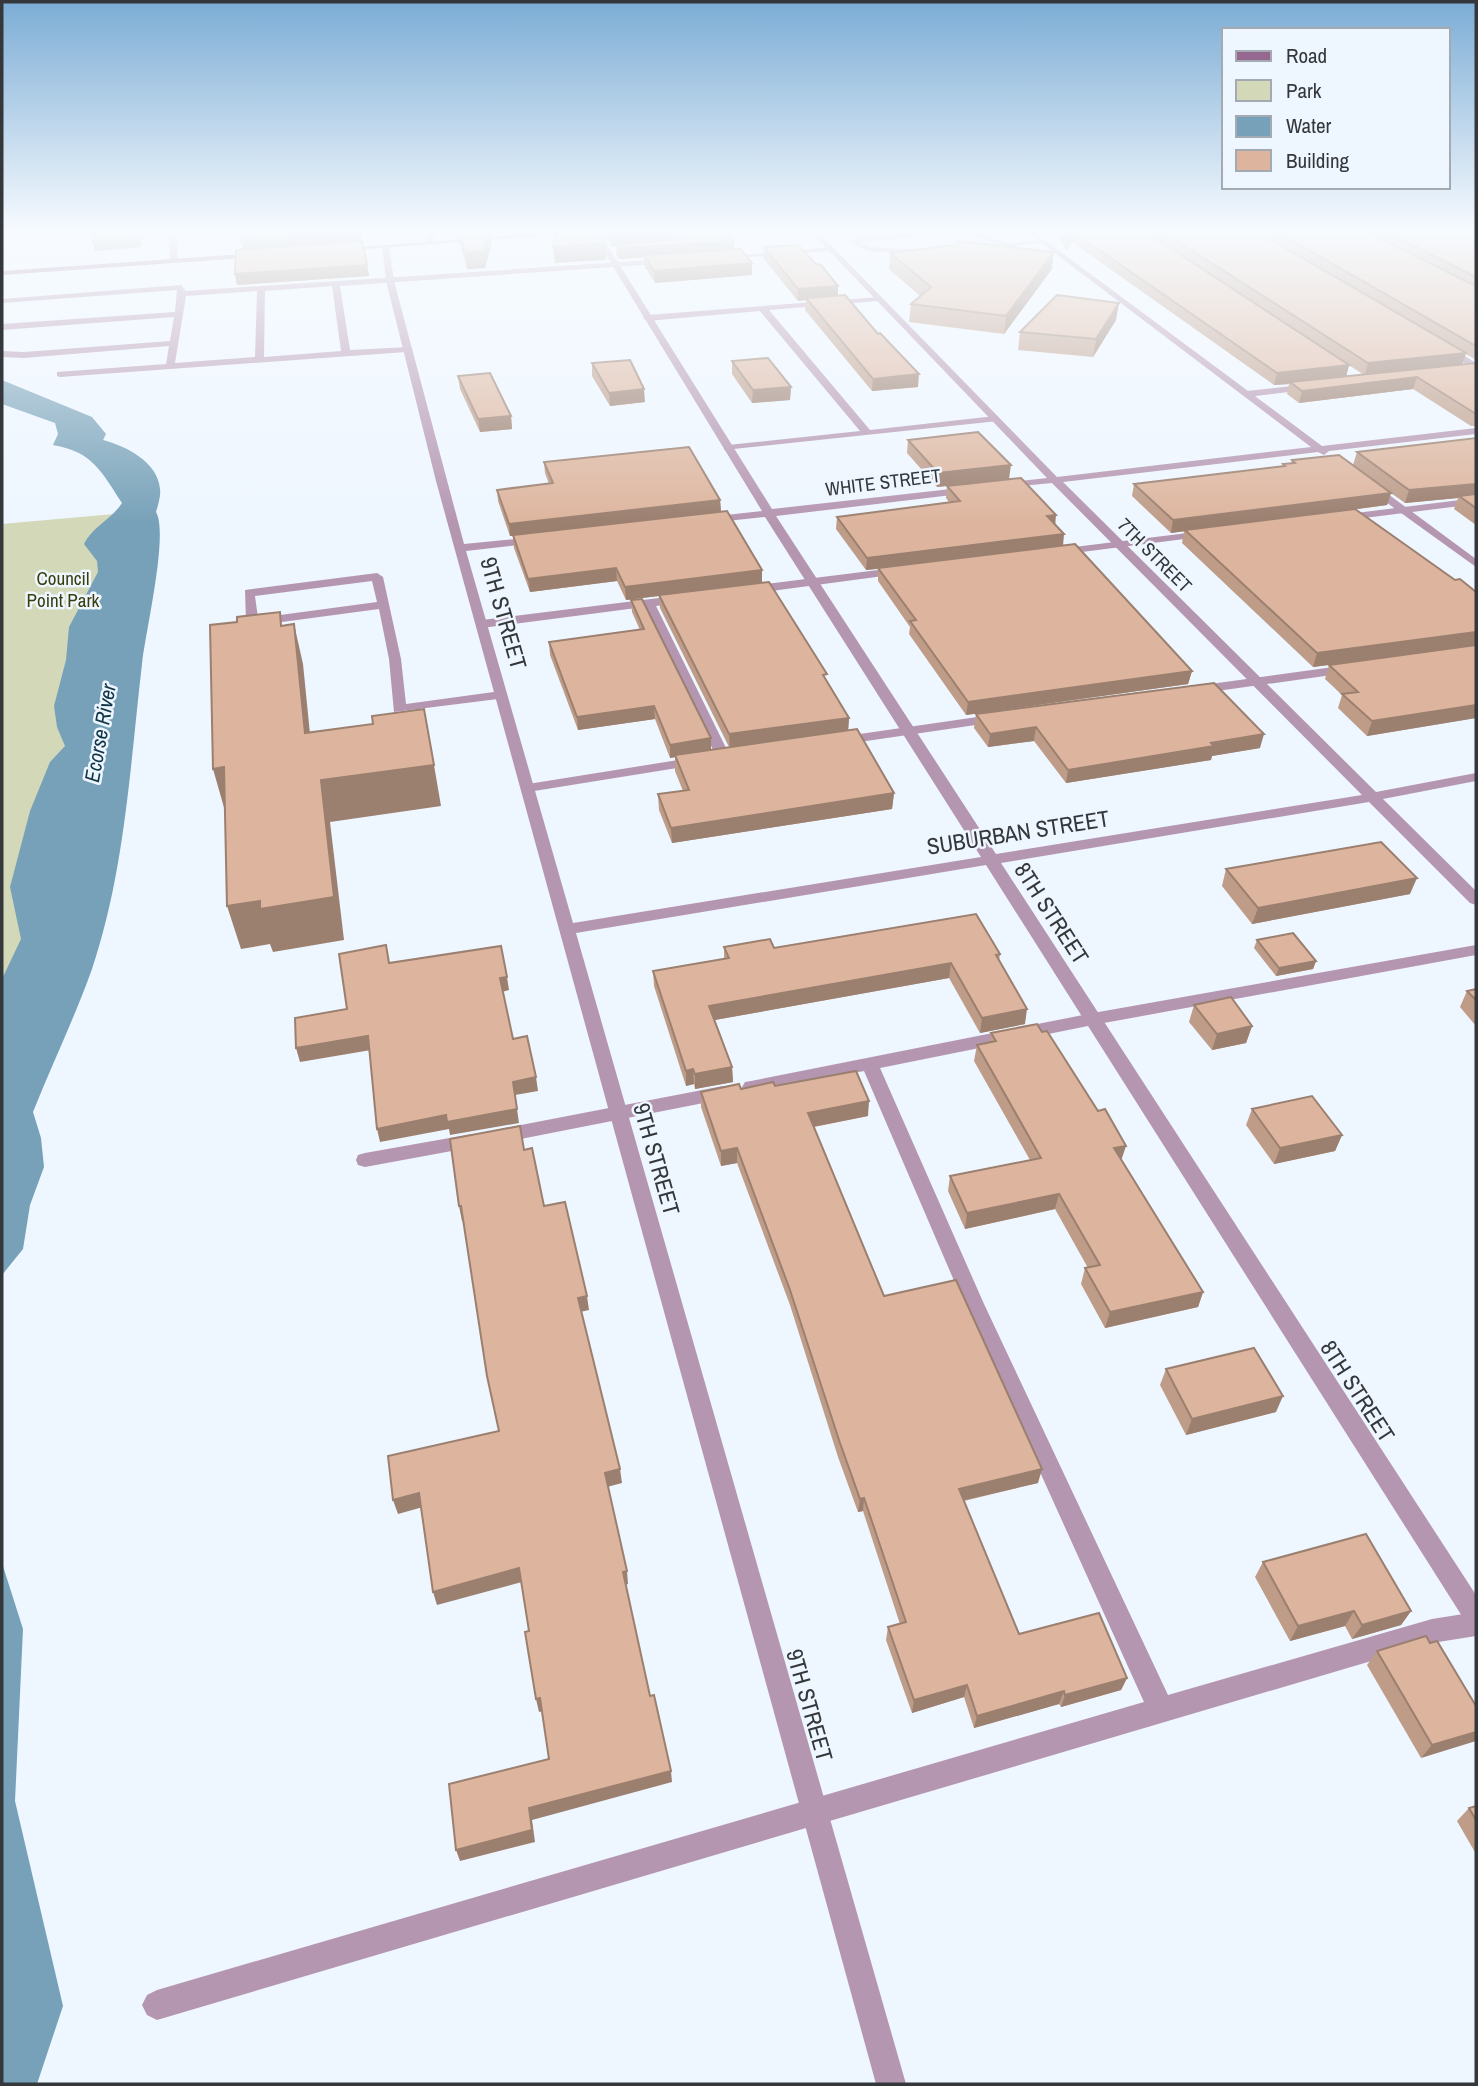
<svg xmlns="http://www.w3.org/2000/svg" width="1478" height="2086" font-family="'Archivo Narrow',sans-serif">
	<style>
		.green { fill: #d3d8b8 }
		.water { fill: #77a1b8 }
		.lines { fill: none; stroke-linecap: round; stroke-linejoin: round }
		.lane { fill: #b596b1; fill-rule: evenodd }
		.street { fill: #b596b1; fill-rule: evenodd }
		.secondary { fill: #956890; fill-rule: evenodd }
		.wall { fill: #be9c88; fill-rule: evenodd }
		.shaded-wall { fill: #9b7f6f }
		.building { fill: #ddb59e; stroke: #9b7f6f; stroke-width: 2 }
		.labels { text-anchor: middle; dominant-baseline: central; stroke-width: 5; stroke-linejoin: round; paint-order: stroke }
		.far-street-label { font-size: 19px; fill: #35383b; stroke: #eef6ff }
		.far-park-label { font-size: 19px; fill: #393d0b; stroke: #eef6ff }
		.far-water-label { font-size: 21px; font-style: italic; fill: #103546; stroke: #eef6ff }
		.street-label { font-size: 23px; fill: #35383b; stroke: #eef6ff }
	</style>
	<rect width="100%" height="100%" fill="#eef6ff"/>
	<polygon class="green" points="137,512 2,1138 2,524"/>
	<g class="water">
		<path d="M2,380L92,417L106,434L103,440C126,446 158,462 160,489C161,496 158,505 156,512C169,534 145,634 142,664C130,766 125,871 92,969C75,1017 52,1064 33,1112L41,1138L44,1167L30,1205L23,1249L2,1275V979L21,939L10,887L30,811L50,762L65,746L57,727L54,706L66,660L69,627L98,572L97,561L84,544C93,526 111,520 122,503C101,471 93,452 53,445L58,434L55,423L2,404Z"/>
		<polygon points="2,1563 23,1629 15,1801 63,2006 37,2084 2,2084"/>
	</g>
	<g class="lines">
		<g class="lane">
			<polygon points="674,232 680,232 687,247 663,248 663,244 679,243"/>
			<polygon points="933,232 960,232 860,242 870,247 923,250 920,254 868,251 848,241 855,238"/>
			<polygon points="965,232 974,232 1008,243 1044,240 1048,242 976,250 973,246 997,244"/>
			<polygon points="832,247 829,251 723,259 719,257"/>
			<path d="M667,259L670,263L340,286L350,350L409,347L410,349L406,352L60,377L57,376V372L166,364L169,346L24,358L2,357V351L24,352L170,341L174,317L2,330V324L175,312L177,290L2,303V299L181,285L186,291ZM332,286L341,351L264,357L265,291ZM257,291L255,357L175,363L186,296Z"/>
			<polygon points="880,297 877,301 769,310 870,430 995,416 998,417 998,421 724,450 724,446 728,445 860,431 760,311 647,321 643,318 647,315"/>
			<polygon points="1310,384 1313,385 1313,389 1247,397 1242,394 1247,391"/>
			<polygon points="1476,498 1476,504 1340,521 1334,518 1340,515"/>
			<polygon points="1204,531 1210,534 1208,536 1058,555 1052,552 1058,549"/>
			<polygon points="902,567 906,569 906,573 749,594 743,590 749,586"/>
			<path d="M377,573L383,577L401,659L406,704L501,691L506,692V698L394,712L389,659L379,609L252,626L246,622L245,590ZM372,581L377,602L258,618L255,596Z"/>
			<polygon points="683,595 689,599 687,602 656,606 730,756 728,759 718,759 716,756 644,607 482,628 476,624 482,620"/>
			<polygon points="1348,665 1353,666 1353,672 1196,694 1189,690 1196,686"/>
			<polygon points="998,714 1003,715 1003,721 839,745 832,741 839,737"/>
			<polygon points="697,757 702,758 702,764 528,792 521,788 528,784"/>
			<polygon points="1476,945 1476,955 1093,1025 880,1068 984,1304 1168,1695 1432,1619 1476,1612 1476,1636 1432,1643 157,2020 147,2015 142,2005 147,1995 157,1990 1144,1702 964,1304 864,1071 751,1093 745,1092 742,1087 745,1082 751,1081 1093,1013"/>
			<polygon points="723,1086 729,1088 732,1093 729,1098 500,1143 493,1141 491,1136 493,1131 500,1129"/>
			<polygon points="472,1134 479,1136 481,1141 479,1146 365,1167 358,1165 356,1160 358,1155 365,1153"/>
		</g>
		<g class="street">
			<polygon points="169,232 176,232 178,260 174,262 170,260"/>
			<polygon points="428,232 436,232 433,244 426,242"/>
			<polygon points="592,232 599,232 772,509 969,487 974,490 969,493 776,516 996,854 1362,795 1052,483 999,488 998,486 1003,483 1047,478 811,232 818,232 1057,477 1311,447 1027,232 1034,232 1322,446 1476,428 1476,434 1329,451 1324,455 1318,452 1063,482 1376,792 1476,773 1476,781 1383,799 1476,891 1476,905 1470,903 1369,802 1001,863 1476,1595 1476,1628 1467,1624 986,865 576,933 906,2084 876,2084 436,481 386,281 382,244 389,246 394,281 464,544 537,537 543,540 537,543 466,551 573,923 981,857 765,517 708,523 702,520 708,517 762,511"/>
			<polygon points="1441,345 1447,345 1476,363 1476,370 1441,349"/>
			<polygon points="1365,483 1373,483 1476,559 1476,567 1365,487"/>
		</g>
		<g class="secondary">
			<polygon points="560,232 590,232 340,251 336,249"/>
			<polygon points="257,253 260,257 2,275 2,271"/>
		</g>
	</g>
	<g class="wall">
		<polygon points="95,232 145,232 144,239 142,239 141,247 95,251 93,242"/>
		<polygon points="216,232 378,232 361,233 369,276 237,285 235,274 243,249 244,235 217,236"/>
		<polygon points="456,232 495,232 495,234 492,234 492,242 485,268 467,269 460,244 459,236 458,237"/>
		<polygon points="601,232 675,232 675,240 686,239 681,232 727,232 734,241 734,249 752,263 752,275 655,283 645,267 644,257 619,259 616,255 616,247 612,247"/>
		<path d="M1055,232H1174L1176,233L1265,236L1266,232H1476V360L1466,354L1462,365L1476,363V426H1471L1413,389L1299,403L1287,394L1289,384L1274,385L1072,242L1066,250ZM1306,337L1364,375L1346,376L1349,365Z"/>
		<polygon points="764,247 838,295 918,387 872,391 805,310 806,300 798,301 763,258"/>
		<polygon points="890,253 1052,269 1004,334 909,322 911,304 920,296 889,269"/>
		<polygon points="1116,320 1093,357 1018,350 1020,332"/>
		<polygon points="732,361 791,387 790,400 752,403 732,374"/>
		<polygon points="592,363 645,402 610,406 592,376"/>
		<polygon points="458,376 511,416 512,429 480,432 460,389"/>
		<polygon points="1476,438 1476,525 1454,509 1458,498 1405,503 1391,493 1387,505 1337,512 1476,592 1476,718 1367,736 1338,708 1342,695 1325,679 1329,665 1313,667 1182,543 1184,531 1171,533 1132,496 1134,484 1283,466 1283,464 1291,463 1292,460 1353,465 1357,452"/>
		<polygon points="908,440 1009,479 937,487 907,453"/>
		<polygon points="544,462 720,500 721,511 762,582 826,680 849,718 848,730 894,793 892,809 672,843 659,810 658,794 683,791 675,771 675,757 670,758 655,719 578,730 550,655 549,642 640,630 632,612 631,600 711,750 729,747 660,608 659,596 626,600 617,581 530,592 514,548 513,536 510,536 498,501 497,490 549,484 545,473"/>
		<polygon points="947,486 1055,524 1063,546 1192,671 1188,684 966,715 909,634 910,627 878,581 878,569 866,570 836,529 837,517 949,502 946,498"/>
		<polygon points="976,714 1260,748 1212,756 1211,760 1066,783 1034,741 988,747 974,728"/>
		<polygon points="1226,869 1410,894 1252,924 1222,886"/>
		<polygon points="1257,940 1316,961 1313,969 1276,976 1254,948"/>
		<polygon points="724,947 1000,954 999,961 1025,1024 980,1033 949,978 715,1020 732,1067 733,1082 695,1089 694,1084 686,1086 654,986 653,971 724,959"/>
		<polygon points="1476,989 1476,1026 1460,1007 1467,991"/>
		<polygon points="1194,1005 1252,1026 1246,1043 1212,1050 1189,1022"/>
		<polygon points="991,1033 1122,1160 1203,1292 1198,1307 1105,1328 1081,1284 1085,1268 1088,1268 1055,1209 965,1229 948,1191 950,1176 1030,1160 974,1061 977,1045 990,1043"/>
		<polygon points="775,1086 868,1116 814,1127 884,1296 1038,1483 964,1501 1019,1634 1127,1678 1121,1690 1061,1707 1059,1704 974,1728 964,1697 912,1713 886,1640 888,1627 900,1624 863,1511 858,1512 838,1457 790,1305 737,1163 721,1166 701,1107 701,1092"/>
		<polygon points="1252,1109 1342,1135 1335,1151 1274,1164 1246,1125"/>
		<polygon points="1166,1369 1276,1412 1186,1435 1160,1385"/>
		<polygon points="1263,1562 1411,1611 1401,1625 1352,1639 1345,1626 1290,1641 1255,1577"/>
		<polygon points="1430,1643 1476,1706 1421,1758 1367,1665 1377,1651"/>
		<polygon points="1476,1806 1476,1854 1457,1821 1469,1808"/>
	</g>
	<g class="shaded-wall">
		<polygon points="140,232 142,239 141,247 95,251 93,242"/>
		<polygon points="360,232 378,232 361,233 362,243 243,252 241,241"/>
		<polygon points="459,232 495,232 495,234 492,234 492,242 485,268 467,269 465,253"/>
		<polygon points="666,232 675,232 675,241 616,245 616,247 612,247 611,237"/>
		<polygon points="1073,232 1072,242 1066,250 1067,240"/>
		<polygon points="734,241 734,251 619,259 618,248"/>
		<polygon points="605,243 606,260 555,263 553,247"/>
		<polygon points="1054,252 1052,269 1004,334 1006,316"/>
		<polygon points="752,263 752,275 655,283 654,271"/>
		<polygon points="367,265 369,276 237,285 235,274"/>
		<polygon points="838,286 838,298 806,298 806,300 798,301 798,289"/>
		<polygon points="1119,303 1116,320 1093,357 1096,339"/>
		<polygon points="1466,353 1462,365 1365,375 1368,363"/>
		<polygon points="1349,365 1346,377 1290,382 1289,384 1274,385 1277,373"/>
		<polygon points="919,374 918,387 872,391 873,379"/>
		<polygon points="1417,377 1413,389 1299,403 1302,391"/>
		<polygon points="791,387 790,400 752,403 753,390"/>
		<polygon points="644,389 645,402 610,406 609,393"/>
		<polygon points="511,416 512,429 480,432 478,419"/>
		<polygon points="1011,465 1009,479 937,487 938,473"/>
		<polygon points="1476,484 1476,496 1459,496 1458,498 1405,503 1409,490"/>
		<polygon points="1391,493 1387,505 1171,533 1173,520"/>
		<polygon points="720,500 721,512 510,536 509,524"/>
		<polygon points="1056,515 1055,527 1047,516"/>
		<polygon points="1064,534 1063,546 866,570 867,558"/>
		<polygon points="616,568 617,581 530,592 528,579"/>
		<polygon points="762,570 762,583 626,600 625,587"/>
		<polygon points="294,624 303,664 314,774 305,733"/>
		<polygon points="1476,632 1476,645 1313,667 1317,653"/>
		<polygon points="1192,671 1188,684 966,715 968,702"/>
		<polygon points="1476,705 1476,718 1367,736 1372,721"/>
		<polygon points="654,706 655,719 578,730 577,717"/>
		<polygon points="849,718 848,732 730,748 729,734"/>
		<polygon points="1036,727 1034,741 988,747 990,734"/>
		<polygon points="1264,734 1260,748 1212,756 1211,760 1066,783 1068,770"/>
		<polygon points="711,738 711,751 670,758 670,745"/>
		<polygon points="434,765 441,806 330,822 344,940 273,952 270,944 241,949 227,906 321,780"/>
		<polygon points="224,767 225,811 213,769"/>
		<polygon points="894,793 892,809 672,843 671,828"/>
		<polygon points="1417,878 1410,894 1252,924 1258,908"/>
		<polygon points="1316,961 1313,969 1276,976 1279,968"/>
		<polygon points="951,963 949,978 709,1021 709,1006"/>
		<polygon points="507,977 509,990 502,992 500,978"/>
		<polygon points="1027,1009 1025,1024 980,1033 982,1018"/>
		<polygon points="1252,1026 1246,1043 1212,1050 1217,1034"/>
		<polygon points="368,1036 371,1050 300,1062 296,1048"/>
		<polygon points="732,1067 733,1082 695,1089 695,1074"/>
		<polygon points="693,1069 694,1084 686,1086 686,1071"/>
		<polygon points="536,1077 538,1091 515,1095 513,1082"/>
		<polygon points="869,1101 868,1116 807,1128 808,1113"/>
		<polygon points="517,1109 519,1123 450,1135 449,1129 380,1142 377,1129 446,1115"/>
		<polygon points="1342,1135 1335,1151 1274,1164 1280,1148"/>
		<polygon points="1126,1146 1121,1161 1114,1148"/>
		<polygon points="737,1148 737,1163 721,1166 721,1151"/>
		<polygon points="1059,1194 1055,1209 965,1229 967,1213"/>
		<polygon points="459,1206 461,1206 464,1221 462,1221"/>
		<polygon points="1203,1292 1198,1307 1105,1328 1110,1312"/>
		<polygon points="587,1296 589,1310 580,1312 578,1298"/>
		<polygon points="1283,1396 1276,1412 1186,1435 1192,1419"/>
		<polygon points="620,1469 622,1483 607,1487 605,1473"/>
		<polygon points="1042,1469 1038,1483 956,1502 959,1489"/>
		<polygon points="419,1493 423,1507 398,1514 393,1500"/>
		<polygon points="864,1498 863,1511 858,1512 860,1499"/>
		<polygon points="519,1568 522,1582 437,1605 433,1592"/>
		<polygon points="627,1571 628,1584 625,1585 623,1572"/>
		<polygon points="1354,1611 1345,1626 1290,1641 1298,1626"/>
		<polygon points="1411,1611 1401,1625 1352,1639 1362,1625"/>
		<polygon points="1127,1678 1121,1690 1061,1707 1065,1695"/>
		<polygon points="967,1685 964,1697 912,1713 914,1700"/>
		<polygon points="1064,1691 1059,1704 974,1728 977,1716"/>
		<polygon points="540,1698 543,1711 539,1712 536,1699"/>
		<polygon points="1476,1732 1476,1741 1421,1758 1432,1745"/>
		<polygon points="671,1771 672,1782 532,1820 535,1842 460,1861 456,1850 529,1808"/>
	</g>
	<g class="building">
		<polygon points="95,232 140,232 139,239 93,242"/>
		<polygon points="246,232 360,232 241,241"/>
		<polygon points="459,232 489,232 483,251 465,253"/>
		<polygon points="557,232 598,232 605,243 553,247"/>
		<polygon points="607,232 666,232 611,237"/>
		<polygon points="687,232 727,232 734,241 618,248 616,245 687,239 689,236"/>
		<polygon points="1063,232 1146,232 1349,365 1277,373 1073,232 1067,240"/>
		<polygon points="1163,232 1174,232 1176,233 1194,232 1258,232 1466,353 1368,363"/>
		<polygon points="1277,232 1367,232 1476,286 1476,346"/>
		<polygon points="1387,232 1476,232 1476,277"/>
		<polygon points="362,241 367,265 235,274 236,250"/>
		<polygon points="958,241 1054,252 1006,316 911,304 931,287 890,253 955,245"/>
		<polygon points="798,245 816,264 821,265 838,286 798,289 764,247"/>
		<polygon points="741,249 752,263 654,271 644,255"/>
		<polygon points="845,295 878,334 880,333 919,374 873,379 806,298"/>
		<polygon points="1057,295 1119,303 1096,339 1020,332"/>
		<polygon points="768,358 791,387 753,390 732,361"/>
		<polygon points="630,360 644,389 609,393 592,363"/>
		<polygon points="1476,363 1476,414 1417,377 1302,391 1290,382"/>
		<polygon points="490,373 511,416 478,419 458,376"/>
		<polygon points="978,432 1011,465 938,473 908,440"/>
		<polygon points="1476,438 1476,484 1409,490 1357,452"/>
		<polygon points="689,447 720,500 509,524 497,490 553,483 544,462"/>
		<polygon points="1339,455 1391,493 1173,520 1134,484 1285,466 1283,464 1295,463 1292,460"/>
		<polygon points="1021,478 1056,515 1047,516 1064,534 867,558 837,517 960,501 947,486"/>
		<polygon points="1476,494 1476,508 1459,496"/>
		<polygon points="1355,509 1455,580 1460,579 1476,592 1476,632 1317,653 1185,530"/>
		<polygon points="727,511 762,570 625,587 616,568 528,579 513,535"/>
		<polygon points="1075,544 1192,671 968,702 910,621 916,620 878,568"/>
		<polygon points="769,582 827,674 823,675 849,718 729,734 659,595"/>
		<polygon points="642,599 711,738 670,745 654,706 577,717 549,642 644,629 631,600"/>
		<polygon points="280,612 281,626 294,624 305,733 373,724 372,716 424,709 434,765 321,780 334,897 260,909 260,901 227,906 224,767 213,769 210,625 237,622 237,617"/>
		<polygon points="1476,645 1476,705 1372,721 1342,694 1358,692 1329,665"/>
		<polygon points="1214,683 1264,734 1211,743 1214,746 1068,770 1036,727 990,734 976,714"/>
		<polygon points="857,729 894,793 671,828 658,794 689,790 675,755"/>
		<polygon points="1381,842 1417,878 1258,908 1226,869"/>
		<polygon points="976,914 1000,954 996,955 1027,1009 982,1018 951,963 709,1006 732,1067 695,1074 693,1069 686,1071 653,971 729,958 724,947 770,939 774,948"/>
		<polygon points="1293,933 1316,961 1279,968 1257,940"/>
		<polygon points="386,945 389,963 501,946 507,977 500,978 513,1039 527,1036 536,1077 513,1082 517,1109 447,1122 446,1115 377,1129 368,1036 296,1048 295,1018 347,1009 339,954"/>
		<polygon points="1476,989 1476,1000 1467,991"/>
		<polygon points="1231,997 1252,1026 1217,1034 1194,1005"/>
		<polygon points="1037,1024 1042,1032 1047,1031 1098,1111 1105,1109 1126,1146 1114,1148 1203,1292 1110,1312 1085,1268 1100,1265 1059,1194 967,1213 950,1176 1041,1158 977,1045 996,1041 991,1033"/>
		<polygon points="856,1071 869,1101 808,1113 884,1296 956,1280 1042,1469 959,1489 1019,1634 1099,1613 1127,1678 1065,1695 1064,1691 977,1716 967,1685 914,1700 888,1627 906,1622 864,1498 860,1499 840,1443 790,1290 737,1148 721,1151 701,1092 739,1084 741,1089 773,1082 775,1086"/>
		<polygon points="1312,1096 1342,1135 1280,1148 1252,1109"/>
		<polygon points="520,1126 524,1150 532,1148 544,1206 565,1202 587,1296 578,1298 620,1469 605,1473 627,1571 623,1572 650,1696 654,1695 671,1771 529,1808 532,1830 456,1850 449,1784 549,1759 540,1698 536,1699 525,1632 529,1631 519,1568 433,1592 419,1493 393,1500 388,1456 499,1431 487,1376 461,1206 459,1206 450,1139"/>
		<polygon points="1254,1348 1283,1396 1192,1419 1166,1369"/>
		<polygon points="1366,1534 1411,1611 1362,1625 1354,1611 1298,1626 1263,1562"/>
		<polygon points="1426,1636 1430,1643 1437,1641 1476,1706 1476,1732 1432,1745 1377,1651"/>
		<polygon points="1476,1806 1476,1820 1469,1808"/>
	</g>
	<linearGradient id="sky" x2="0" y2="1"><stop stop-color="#7bacd5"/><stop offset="0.44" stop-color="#f7fbff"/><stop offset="1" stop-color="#f7fbff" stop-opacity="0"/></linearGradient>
	<rect width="1478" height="524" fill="url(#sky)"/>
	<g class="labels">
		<g class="far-street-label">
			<text transform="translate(883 482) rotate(-7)">WHITE STREET</text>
			<text transform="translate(1155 555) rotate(45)">7TH STREET</text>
		</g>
		<g class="far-park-label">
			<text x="63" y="578">Council<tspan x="63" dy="22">Point Park</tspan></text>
		</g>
		<g class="far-water-label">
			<text transform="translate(100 733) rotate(-80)">Ecorse River</text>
		</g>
		<g class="street-label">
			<text transform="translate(504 613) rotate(74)">9TH STREET</text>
			<text transform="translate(1018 832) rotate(-9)">SUBURBAN STREET</text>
			<text transform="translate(1052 913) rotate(57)">8TH STREET</text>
			<text transform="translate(657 1159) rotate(74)">9TH STREET</text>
			<text transform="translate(1358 1391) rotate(57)">8TH STREET</text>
			<text transform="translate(810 1705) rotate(74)">9TH STREET</text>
		</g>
	</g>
	<rect width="1478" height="2086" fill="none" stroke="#35383b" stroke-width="7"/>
	<rect x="1222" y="28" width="228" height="161" fill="#eef6ff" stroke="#a4aab1" stroke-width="2"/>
	<rect x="1236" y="51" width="35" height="10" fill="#956890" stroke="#a4aab1" stroke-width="2"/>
	<text x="1286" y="63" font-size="21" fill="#35383b">Road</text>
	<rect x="1236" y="80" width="35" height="21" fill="#d3d8b8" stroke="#a4aab1" stroke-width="2"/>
	<text x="1286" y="98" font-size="21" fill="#35383b">Park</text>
	<rect x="1236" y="116" width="35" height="21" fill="#77a1b8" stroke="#a4aab1" stroke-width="2"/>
	<text x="1286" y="133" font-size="21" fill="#35383b">Water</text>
	<rect x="1236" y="150" width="35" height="21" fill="#ddb59e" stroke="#a4aab1" stroke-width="2"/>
	<text x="1286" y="168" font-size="21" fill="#35383b">Building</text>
</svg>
